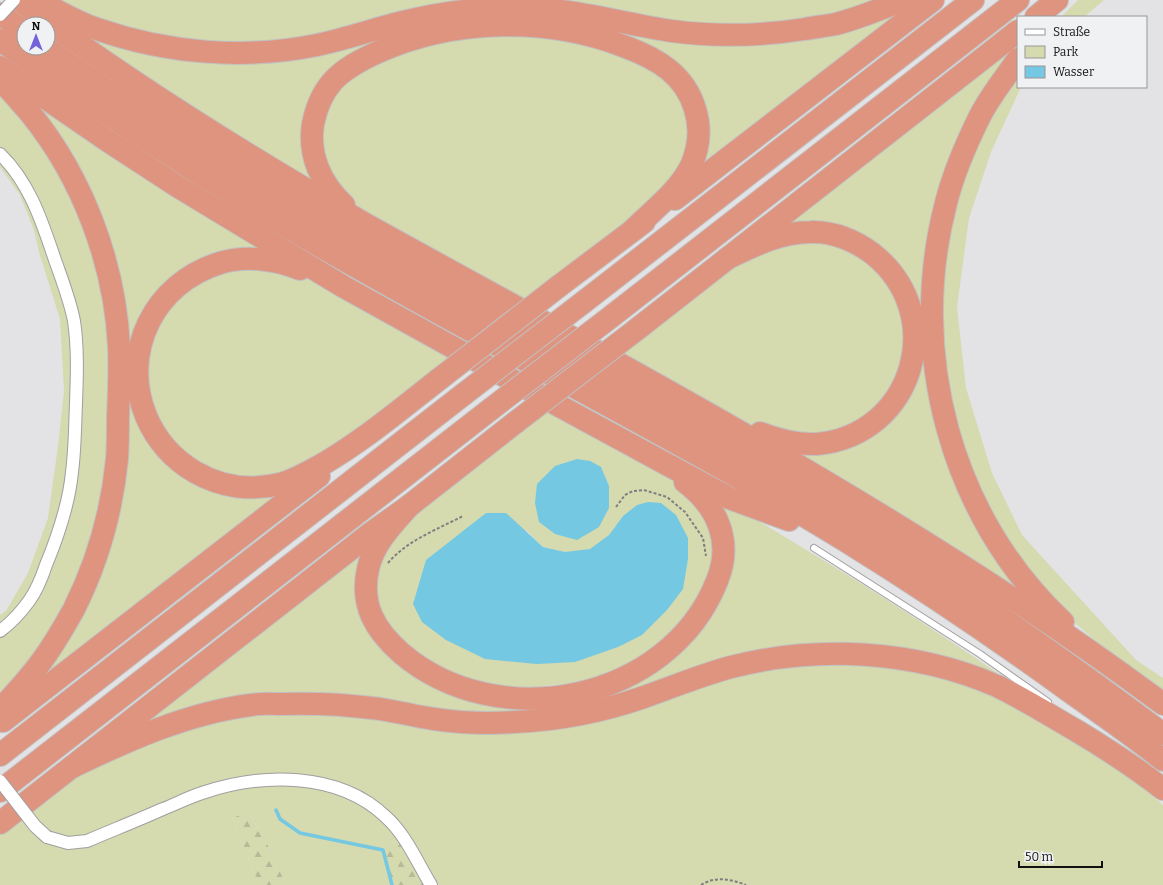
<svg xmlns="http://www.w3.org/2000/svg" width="1163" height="885" font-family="Bitter,serif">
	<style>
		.green { fill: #d5daaf; fill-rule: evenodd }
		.forest { fill: url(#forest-firs) }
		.water { fill: #74c8e2 }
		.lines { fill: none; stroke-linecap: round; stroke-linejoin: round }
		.stream { stroke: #74c8e2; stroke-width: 3.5 }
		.lane-casing { stroke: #9f9fa1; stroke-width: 8 }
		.street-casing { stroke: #9f9fa1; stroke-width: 14 }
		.highway-casing { stroke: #c1c1c1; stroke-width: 24 }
		.path { stroke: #7f7f81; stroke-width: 2; stroke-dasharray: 3 2; stroke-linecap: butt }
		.lane { stroke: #fff; stroke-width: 6 }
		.street { stroke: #fff; stroke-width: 12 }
		.highway { stroke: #df9480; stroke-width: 22 }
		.street-bridge-casing { stroke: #9f9fa1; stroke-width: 14; stroke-linecap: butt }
		.highway-bridge-casing { stroke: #c1c1c1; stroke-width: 24; stroke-linecap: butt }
		.street-bridge { stroke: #fff; stroke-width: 12 }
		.highway-bridge { stroke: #df9480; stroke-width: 22 }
	</style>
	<defs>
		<pattern id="forest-firs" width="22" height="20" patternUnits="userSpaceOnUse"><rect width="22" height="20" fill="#d5daaf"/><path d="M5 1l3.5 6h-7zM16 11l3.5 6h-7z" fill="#b6ba96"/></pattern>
	</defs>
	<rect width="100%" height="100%" fill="#e3e3e5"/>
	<g class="green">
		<polygon points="46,0 885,0 796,24 681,26 313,39 216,47 133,33"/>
		<polygon points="919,0 685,185 701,108 604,32 415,32 312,103 326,193 52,17 165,54 497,14 705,43"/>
		<polygon points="1078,0 1104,0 1084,17 1061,17"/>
		<polygon points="514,30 633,54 681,90 694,136 669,191 526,301 354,206 322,166 318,135 333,88 404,47"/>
		<polygon points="1018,45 1005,60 941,198 938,417 1031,599 780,447 839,445 916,361 882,255 767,230"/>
		<polygon points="1018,66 1018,87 1021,87 991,152 969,218 957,307 966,388 992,473 1022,535 1136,660 1163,678 1163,693 1113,656 1068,617 1015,555 970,472 947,397 940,274 966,164"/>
		<polygon points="0,87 67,180 107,296 112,418 99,522 64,612 0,703 0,636 54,556 80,385 59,264 0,149"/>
		<polygon points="35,98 283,254 171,284 132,381 190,476 301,483 25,698 97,569 124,325 32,104"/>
		<polygon points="0,160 15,178 39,223 71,326 71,446 61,515 27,598 0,626 0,615 6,611 28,573 48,518 58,446 64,391 60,319 39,252 34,230 20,195 0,167"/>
		<polygon points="829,238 883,269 910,334 894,393 842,434 774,435 744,422 620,355 703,285 764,246"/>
		<polygon points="223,266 295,271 455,355 339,448 270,481 213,475 165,440 142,372 161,310"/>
		<path d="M551,408L663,471L693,493L719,553L681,628L607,679L500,691L418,659L374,609L371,593L387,537ZM623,516L537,664L526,530L543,547L565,552L590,550L609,535Z"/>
		<path d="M708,492C810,550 908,612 1005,678L904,649L633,691L561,709L477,714L342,695L133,731L369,538L364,609L449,688L601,694L718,592Z"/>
		<polygon points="873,660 1000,693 1123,771 1163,805 1163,885 439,885 408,832 383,850 392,885 286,885 265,839 248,812 232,818 259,885 0,885 0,835 34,811 74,779 124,750 223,717 306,708 478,728 757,666"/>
	</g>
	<g class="forest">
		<polygon points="248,812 265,839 286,885 259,885 232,818"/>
		<polygon points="403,836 431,885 392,885 383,850"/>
	</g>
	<g class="water">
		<polygon points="577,459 590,461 601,467 609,486 609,508 599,527 577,540 555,534 539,522 535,503 537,484 555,466"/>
		<polygon points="648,502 661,503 676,515 688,538 688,559 683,589 667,610 642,635 618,647 575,662 537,664 485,659 446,640 422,622 413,604 426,560 486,513 506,513 543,547 565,552 590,549 609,535 623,516 637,505"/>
	</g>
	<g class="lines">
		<polyline class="stream" points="276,810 280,819 300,833 383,850 392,885"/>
		<g class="lane-casing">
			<polyline id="lane" points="814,548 980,654 1048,702"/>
		</g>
		<g class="street-casing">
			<g id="street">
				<path d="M0,154C30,183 42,222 55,260C62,280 70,300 74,321C78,348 77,376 76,403C75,426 75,449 72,472C69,504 58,536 46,565C42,577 37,590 29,601C21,612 11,623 0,631"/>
				<path d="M47,837L68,843L87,841C113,830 138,820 163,809C176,804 189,797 202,793C261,773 338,771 386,817C406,835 417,862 431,885"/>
			</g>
		</g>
		<g class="highway-casing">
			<g id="highway">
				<path d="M19,0C129,83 247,156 367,225C638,375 914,518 1163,704"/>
				<path d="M37,0C56,10 76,22 97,29C166,53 244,60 317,45C346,39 374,29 403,22C440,13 476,8 513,8C568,7 619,23 672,31C717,37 760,36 805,29C815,27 826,26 836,24C859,18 881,9 903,0"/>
				<polyline points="0,14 24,31"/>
				<polyline points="1036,17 1057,0"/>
				<path d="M0,40C95,108 193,172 294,231C476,338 666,431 846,541C922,588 996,638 1069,691C1100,713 1132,735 1163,760"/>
				<path d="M47,48C251,194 475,307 694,430C783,480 873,532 959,589C1029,635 1096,684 1163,734"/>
				<path d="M1018,59C1005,78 990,96 980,116C967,142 953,175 946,203C907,351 950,517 1063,622"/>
				<polyline points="0,67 108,141 177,186 344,287 528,389 729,498 789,520"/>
				<path d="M0,79C10,90 20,101 30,113C83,178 115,264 119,347C120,370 119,394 118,417C118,431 118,445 117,459C112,510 97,563 74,609C64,627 53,646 41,662C29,679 14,694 0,710"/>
				<polyline points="675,199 933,0"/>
				<path d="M344,205C321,184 308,155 313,124C316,109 322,93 333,81C345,68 361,60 376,53C453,18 548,16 626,47C658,59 685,75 695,109C701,128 699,148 691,166C678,192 653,210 633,230"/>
				<path d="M728,258C755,245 781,232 811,232C833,231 856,241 873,254C949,315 914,435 817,444C797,445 778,440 760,433"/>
				<path d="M300,269C275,259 245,255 220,263C154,283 120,352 146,416C156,440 173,459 195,472C221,487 251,491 280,484C295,480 310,471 323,464C364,440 401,409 438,380"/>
				<polyline points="559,286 644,222"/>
				<polyline points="585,301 973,0"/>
				<polyline points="612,316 1018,0"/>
				<polyline points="636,330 1018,31"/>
				<path d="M409,506C393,524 373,544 368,569C360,605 375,630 401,653C498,736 669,702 717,581C733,542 718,507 685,482"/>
				<polyline points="3,721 319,476"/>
				<polyline points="0,755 464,394"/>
				<path d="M72,767C128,740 188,713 251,705C260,703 270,704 280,704C310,703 341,704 372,708C393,710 413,716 434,719C461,723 487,724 514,722C559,720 601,712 644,697C673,687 701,675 731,667C818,645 914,650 997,686C1024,699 1051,716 1077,731C1107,749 1136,768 1163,789"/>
				<polyline points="0,791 491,409"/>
				<polyline points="0,823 371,533 409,506 516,422"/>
			</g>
		</g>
		<g class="path">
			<polyline points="616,507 625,495 633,491 644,490 667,497 685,512 703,538 706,556"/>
			<path d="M388,563C406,541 438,529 463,516"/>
			<path d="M701,885C715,876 731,879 746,885"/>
		</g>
		<use href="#lane" class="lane"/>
		<use href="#street" class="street"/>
		<use href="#highway" class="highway"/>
		<g class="street-bridge-casing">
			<g id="street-bridge">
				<polyline points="0,15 14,0"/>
				<polyline points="0,781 35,826 47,837"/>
			</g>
		</g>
		<g class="highway-bridge-casing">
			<g id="highway-bridge">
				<polyline points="438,380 559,286"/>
				<polyline points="464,394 585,301"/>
				<polyline points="491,409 612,316"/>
				<polyline points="516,422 636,330"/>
			</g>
		</g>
		<use href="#street-bridge" class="street-bridge"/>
		<use href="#highway-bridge" class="highway-bridge"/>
	</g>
	<rect x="1017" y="16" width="130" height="72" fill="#f0f1f3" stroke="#979799"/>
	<rect x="1025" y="29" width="20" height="6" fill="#ffffff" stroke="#979799"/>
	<text x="1053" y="36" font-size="12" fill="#111112">Straße</text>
	<rect x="1025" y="46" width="20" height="12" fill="#d5daaf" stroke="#979799"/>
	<text x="1053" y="56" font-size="12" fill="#111112">Park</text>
	<rect x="1025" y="66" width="20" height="12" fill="#74c8e2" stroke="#979799"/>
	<text x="1053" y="76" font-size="12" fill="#111112">Wasser</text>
	<g transform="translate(36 36)"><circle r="19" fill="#f0f1f3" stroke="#979799"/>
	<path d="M0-3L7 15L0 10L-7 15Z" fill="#7362dc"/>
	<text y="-6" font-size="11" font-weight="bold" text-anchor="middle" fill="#111112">N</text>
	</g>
	<path d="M1019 861v6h83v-6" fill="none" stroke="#111112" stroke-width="2"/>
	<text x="1025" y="861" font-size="12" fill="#111112" stroke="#f0f1f3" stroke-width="3" paint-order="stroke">50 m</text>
</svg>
